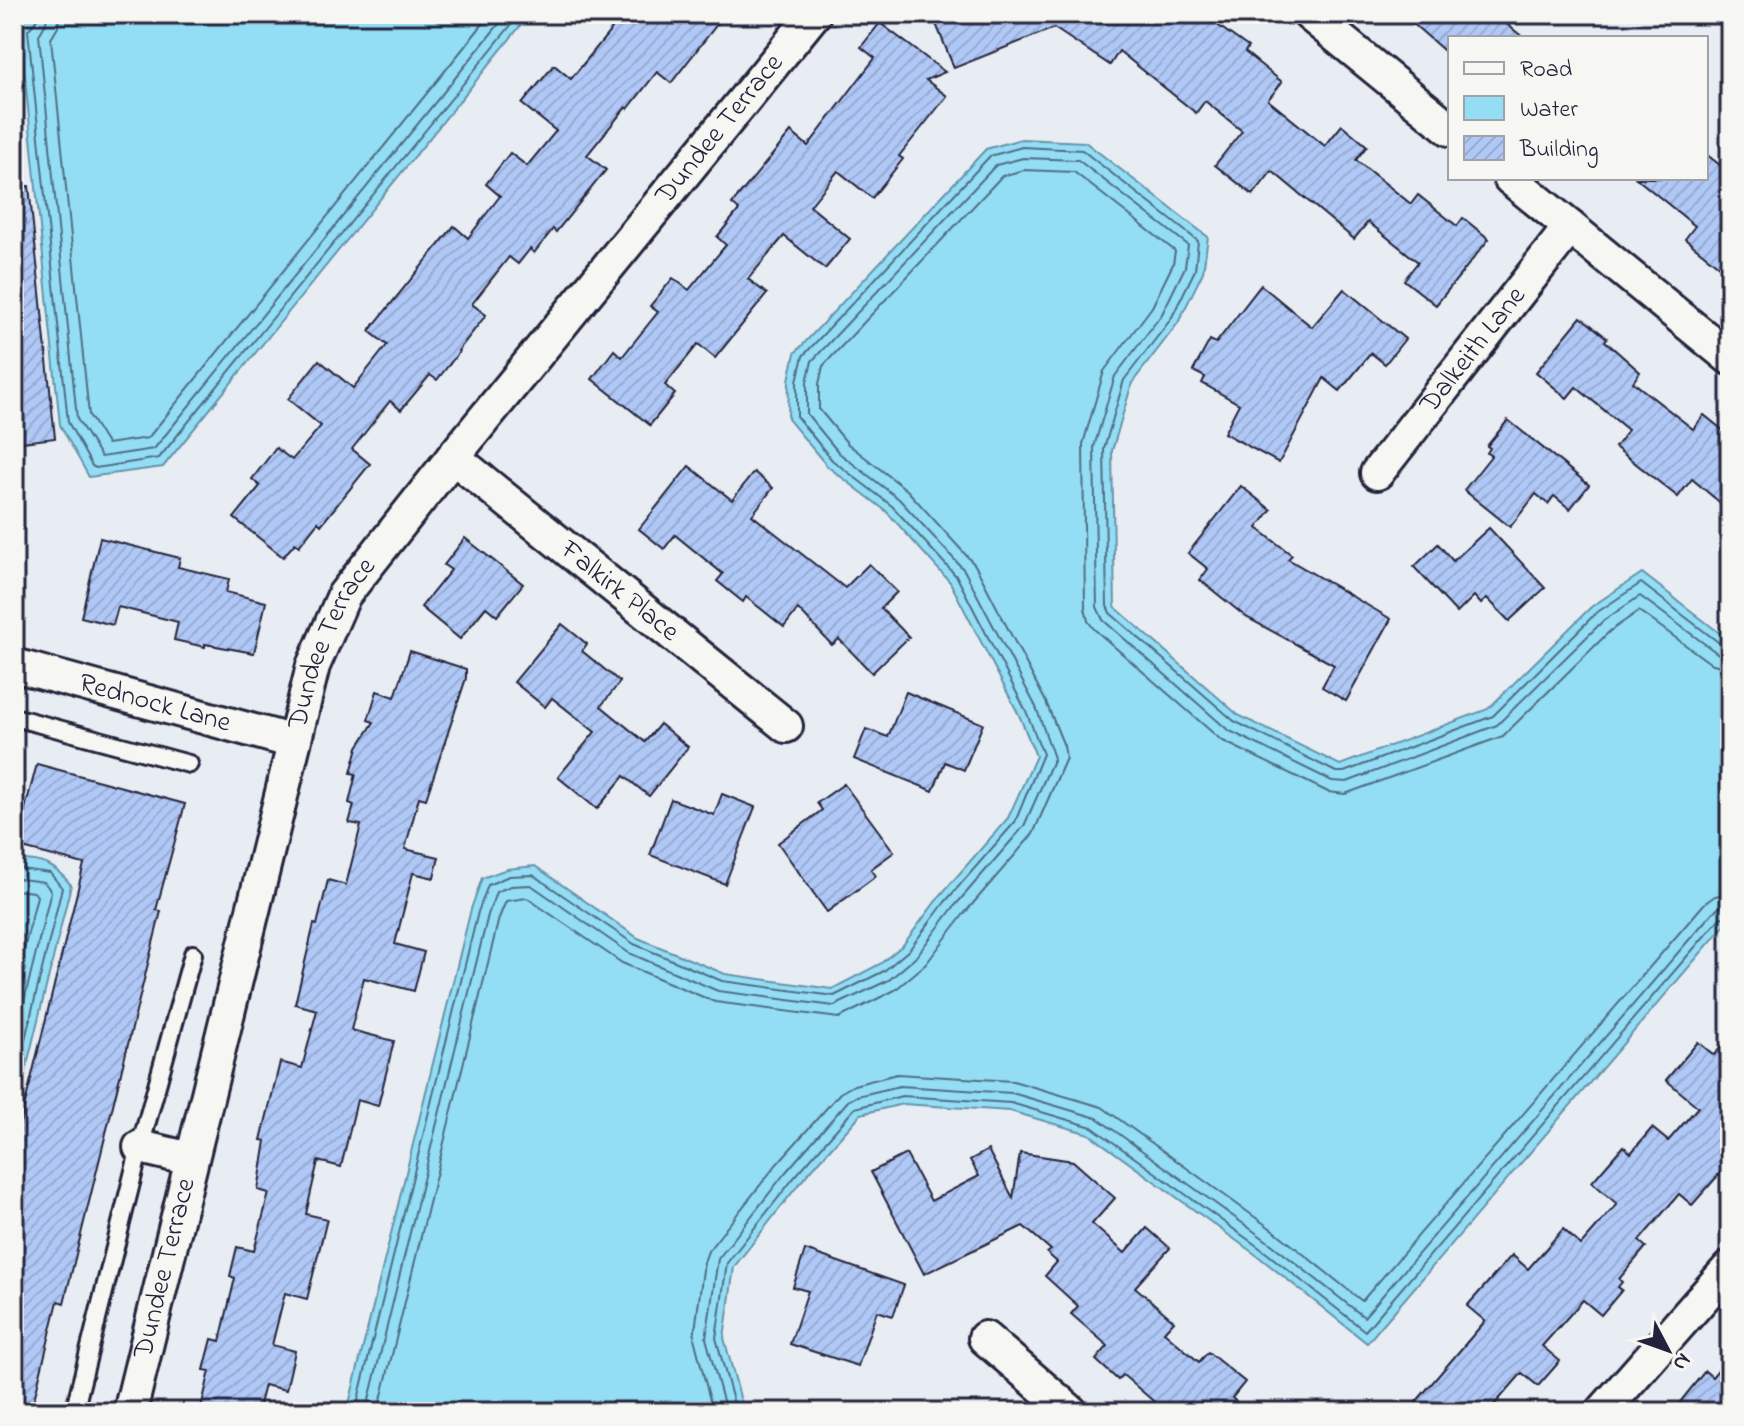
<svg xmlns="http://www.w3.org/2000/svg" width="1744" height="1426" font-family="'Indie Flower',sans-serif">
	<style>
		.water { fill: #93def4; stroke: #6693aa; stroke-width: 2 }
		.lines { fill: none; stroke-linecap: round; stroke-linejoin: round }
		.shore { stroke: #4f6d85; stroke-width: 2 }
		.building { fill: url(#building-hatch); stroke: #22223b; stroke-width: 2 }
		.service-casing { stroke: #22223b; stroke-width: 22 }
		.minor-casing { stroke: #22223b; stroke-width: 38 }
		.service { stroke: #f6f6f2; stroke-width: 16 }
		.minor { stroke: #f6f6f2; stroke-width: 32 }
		.labels { text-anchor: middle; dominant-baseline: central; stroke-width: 6; stroke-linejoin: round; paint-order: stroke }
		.street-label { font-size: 28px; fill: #22223b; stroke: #f6f6f2 }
	</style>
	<defs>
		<pattern id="building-hatch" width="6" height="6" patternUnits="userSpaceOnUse" patternTransform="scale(2)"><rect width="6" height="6" fill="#b0c8f6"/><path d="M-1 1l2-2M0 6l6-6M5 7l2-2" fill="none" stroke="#97acd4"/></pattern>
	</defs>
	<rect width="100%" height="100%" fill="#e8edf3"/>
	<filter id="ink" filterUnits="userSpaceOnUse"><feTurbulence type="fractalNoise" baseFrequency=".0125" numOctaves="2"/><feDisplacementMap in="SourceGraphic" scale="16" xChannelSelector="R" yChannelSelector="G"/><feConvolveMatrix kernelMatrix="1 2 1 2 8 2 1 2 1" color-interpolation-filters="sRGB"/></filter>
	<g filter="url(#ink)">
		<g class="water">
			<polygon points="66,14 530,14 163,467 89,477 60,425 19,19"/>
			<polygon points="1021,139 1085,142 1208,237 1203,272 1178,323 1132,383 1112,451 1115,607 1238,715 1340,765 1488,709 1591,607 1642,573 1730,641 1730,919 1367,1343 1259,1257 1089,1134 1010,1111 903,1104 861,1114 799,1184 734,1267 724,1338 744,1412 347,1412 471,909 482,878 507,869 535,866 638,938 725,974 832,989 880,964 903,945 939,897 1008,818 1036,756 1019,715 950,582 886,511 827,466 788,419 789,380 795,353 986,149"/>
			<path d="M14,860C42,859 54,864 71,885L14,1118Z"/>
		</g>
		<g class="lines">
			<g class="shore">
				<polyline points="37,14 36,21 28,30 68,422 92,466 96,468 159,458 520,14"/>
				<polyline points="47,14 46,23 39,35 77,419 101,457 154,449 507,14"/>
				<polyline points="59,14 58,27 51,39 89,415 107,444 148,438 491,14"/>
				<polyline points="14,868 50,873 62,888 14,1084"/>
				<polyline points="14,878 44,882 51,891 14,1042"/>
				<polyline points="14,890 34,892 37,896 14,991"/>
				<polyline points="355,1412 478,912 488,885 509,876 533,875 634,944 722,981 834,996 884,971 909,950 945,902 1015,822 1043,754 1026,711 957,577 892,506 832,460 797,417 797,381 803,356 990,156 1022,147 1082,150 1198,241 1195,270 1171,319 1124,380 1104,449 1107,606 1110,613 1234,721 1336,772 1344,772 1493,716 1596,613 1641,583 1722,645 1730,647"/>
				<polyline points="366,1412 488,915 496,892 511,886 531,885 629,953 718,991 834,1006 889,980 915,958 953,908 1024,826 1054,758 1036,707 964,570 899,499 839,453 807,414 807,382 812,361 996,165 1023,158 1078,160 1188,245 1185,267 1162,314 1115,376 1094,447 1097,607 1103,620 1228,730 1332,781 1347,782 1497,725 1603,621 1640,596 1717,653 1730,657"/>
				<polyline points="378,1412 499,918 506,901 527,898 622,963 715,1002 839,1018 895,990 926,964 963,915 1033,834 1066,758 1064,746 1046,702 975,565 907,490 848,444 819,409 819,384 823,366 1002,176 1024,170 1074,172 1175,251 1173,264 1152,307 1104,371 1083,444 1085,608 1088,621 1094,629 1221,740 1328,792 1345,794 1503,736 1610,631 1639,611 1710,663 1730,669"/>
				<polyline points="713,1412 694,1338 704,1262 708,1251 776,1165 840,1093 854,1085 897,1074 1013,1081 1102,1107 1277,1233 1362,1301 1705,903 1715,896 1730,893"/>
				<polyline points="726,1412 706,1338 718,1259 785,1173 848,1101 857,1096 900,1086 1012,1093 1097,1118 1270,1243 1364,1317 1713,912 1720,907 1730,905"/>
				<polyline points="736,1412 716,1338 727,1263 793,1179 855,1108 902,1096 1011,1103 1092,1127 1264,1251 1365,1331 1720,918 1730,915"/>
			</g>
		</g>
		<g class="building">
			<polygon points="624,14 725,14 671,83 657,72 628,109 626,107 587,155 606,170 556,232 553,229 534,253 530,249 518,264 509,257 472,304 486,315 458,351 459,352 437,380 430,375 401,410 390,401 352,449 370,464 321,525 318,522 299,546 295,543 283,557 234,518 260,486 252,479 276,448 292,460 321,426 288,399 319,360 353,388 387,345 369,331 454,226 468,238 500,196 486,184 510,153 527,166 556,131 522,104 554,65 571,79"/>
			<polygon points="932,14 1202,14 1248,47 1245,52 1282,82 1268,100 1325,146 1342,125 1367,146 1356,160 1411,204 1418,195 1457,226 1463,218 1489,239 1436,305 1404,280 1418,262 1368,222 1354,239 1272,171 1253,195 1215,165 1242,131 1205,101 1196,113 1119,51 1110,65 1054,28 954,68"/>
			<polygon points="1402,14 1494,14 1524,38 1450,38 1450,56"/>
			<polygon points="880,23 945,72 926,80 947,96 899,156 903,159 872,198 838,171 810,206 850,239 825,269 784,236 748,279 767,294 715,358 698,344 665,385 675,394 650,425 592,379 614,350 622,357 658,312 650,306 673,278 689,290 726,245 717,237 739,210 732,204 791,132 808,146 875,58 861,47"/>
			<polygon points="1706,154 1730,173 1730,275 1685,239 1695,226 1636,178 1706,178"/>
			<polygon points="29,186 55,438 14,443 14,187"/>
			<polygon points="1261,285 1312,327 1344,289 1405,339 1385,364 1371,353 1340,391 1324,378 1279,463 1224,433 1239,404 1202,383 1205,377 1193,371 1210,340 1216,343"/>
			<polygon points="1581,317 1607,338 1605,341 1640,372 1633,382 1693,429 1704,415 1730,436 1730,511 1692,479 1678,497 1615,447 1628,430 1576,387 1567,398 1536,372"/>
			<polygon points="1508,420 1589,485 1570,509 1554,496 1548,504 1536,494 1510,527 1464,490 1491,456 1487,453 1490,448 1487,446"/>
			<polygon points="689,466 732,500 754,472 773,488 752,515 845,588 869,564 897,592 881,608 909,637 872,673 839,639 832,645 798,609 784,627 746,597 743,602 717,581 723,574 675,535 664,549 639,529"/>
			<polygon points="1241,486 1271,510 1257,528 1292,555 1288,559 1391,619 1346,701 1322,687 1334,665 1246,617 1200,580 1208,569 1188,553"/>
			<polygon points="1489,528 1545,588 1509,621 1487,598 1481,604 1474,596 1457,613 1414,567 1438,544 1453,561"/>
			<polygon points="100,538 180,558 178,567 229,579 226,592 266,602 254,653 205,644 205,647 174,640 178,622 118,607 113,625 81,617"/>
			<polygon points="465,538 523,584 497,616 486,607 460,639 421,607 451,570 444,565"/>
			<polygon points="562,624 587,644 582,651 620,682 601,706 645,742 660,724 688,747 649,796 624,776 597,809 558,777 595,732 552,698 545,707 514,682"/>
			<polygon points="410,651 466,669 466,678 426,799 419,797 405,849 439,857 434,878 413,873 395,944 424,952 414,991 364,978 351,1030 394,1041 378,1106 357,1100 341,1167 318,1161 306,1214 327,1219 307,1299 285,1293 272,1345 295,1351 286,1390 264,1385 257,1412 200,1412 210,1371 204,1370 212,1339 220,1341 235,1278 230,1276 237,1247 254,1251 269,1193 258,1190 266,1141 261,1140 280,1062 302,1068 317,1010 295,1004 314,924 317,925 328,880 346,885 361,825 349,823 354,805 349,803 356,774 351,773 358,747 374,722 368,720 377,691 395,697"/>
			<polygon points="906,692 983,724 964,770 945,762 933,791 854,759 866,729 888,737"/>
			<polygon points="37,764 185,804 156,910 161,911 64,1303 58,1301 31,1412 14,1412 14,1136 17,1136 84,864 15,846"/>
			<polygon points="844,784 894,852 871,869 876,876 827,912 778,843 822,810 817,803"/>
			<polygon points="722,794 755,807 725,884 650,855 671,799 714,815"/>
			<polygon points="1730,1037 1730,1162 1692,1205 1679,1194 1639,1241 1646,1247 1619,1279 1622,1282 1618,1287 1622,1290 1601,1315 1583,1300 1542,1346 1560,1361 1538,1386 1522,1373 1488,1412 1427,1412 1416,1402 1485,1321 1467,1306 1512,1255 1528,1269 1563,1229 1581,1245 1617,1204 1592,1182 1623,1146 1631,1153 1652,1128 1668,1141 1698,1107 1666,1080 1698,1042 1714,1055"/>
			<polygon points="988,1150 1013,1198 1020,1153 1073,1161 1115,1198 1092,1224 1125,1253 1147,1228 1170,1248 1135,1287 1174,1321 1164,1332 1199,1362 1208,1352 1245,1382 1232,1398 1248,1412 1166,1412 1123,1375 1118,1380 1096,1360 1108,1346 1071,1314 1078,1306 1045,1276 1057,1262 1047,1253 1051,1250 1023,1226 924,1274 871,1172 906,1154 931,1201 979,1176 970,1160"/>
			<polygon points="805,1250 904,1285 893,1316 877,1311 858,1366 790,1344 808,1291 793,1287"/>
			<polygon points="1730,1356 1730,1412 1672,1412 1705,1371 1712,1377"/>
		</g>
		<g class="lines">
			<g class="service-casing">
				<g id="service">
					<polyline points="14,717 189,764"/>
					<polyline points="74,1412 140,1147 193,954"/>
				</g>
			</g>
			<g class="minor-casing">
				<g id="minor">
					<polyline points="1309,14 1450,129"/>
					<polyline points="1510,178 1730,358"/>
					<path id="s1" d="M453,457L786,726"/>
					<path id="s2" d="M1377,473L1570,227"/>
					<path id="s3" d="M14,665L294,742"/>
					<polyline points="140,1147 191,1159"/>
					<polyline points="985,1338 1071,1412"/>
					<path id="s4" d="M130,1412L313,666L344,595L453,457L814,14"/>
					<polyline points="1602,1412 1730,1267"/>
				</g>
			</g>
			<use href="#service" class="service"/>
			<use href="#minor" class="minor"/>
		</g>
	</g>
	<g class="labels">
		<g class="street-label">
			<text stroke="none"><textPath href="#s4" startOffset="1444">Dundee Terrace</textPath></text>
			<text stroke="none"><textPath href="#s2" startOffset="156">Dalkeith Lane</textPath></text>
			<text stroke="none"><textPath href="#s1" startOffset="214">Falkirk Place</textPath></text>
			<text stroke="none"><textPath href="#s4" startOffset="796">Dundee Terrace</textPath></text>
			<text stroke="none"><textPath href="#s3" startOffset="146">Rednock Lane</textPath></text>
			<text stroke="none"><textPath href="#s4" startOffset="148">Dundee Terrace</textPath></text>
		</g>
	</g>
	<rect width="1744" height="1426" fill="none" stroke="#f6f6f2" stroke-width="48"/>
	<rect x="24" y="24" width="1696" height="1378" fill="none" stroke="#22223b" stroke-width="3" filter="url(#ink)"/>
	<rect x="1448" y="36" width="260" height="144" fill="#f6f6f2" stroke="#a1a1a9" stroke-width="2"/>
	<rect x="1464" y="62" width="40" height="12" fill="#f6f6f2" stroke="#a1a1a9" stroke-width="2"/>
	<text x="1520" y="76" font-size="24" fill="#22223b">Road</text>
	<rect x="1464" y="96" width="40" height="24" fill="#93def4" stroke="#a1a1a9" stroke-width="2"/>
	<text x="1520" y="116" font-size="24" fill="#22223b">Water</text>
	<rect x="1464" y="136" width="40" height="24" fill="url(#building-hatch)" stroke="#a1a1a9" stroke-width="2"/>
	<text x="1520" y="156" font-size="24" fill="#22223b">Building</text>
	<g transform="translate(1668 1350) rotate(131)" stroke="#f6f6f2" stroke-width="6" paint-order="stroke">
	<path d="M0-6L14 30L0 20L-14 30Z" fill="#22223b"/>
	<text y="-12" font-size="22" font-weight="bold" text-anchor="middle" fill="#22223b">N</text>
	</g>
</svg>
